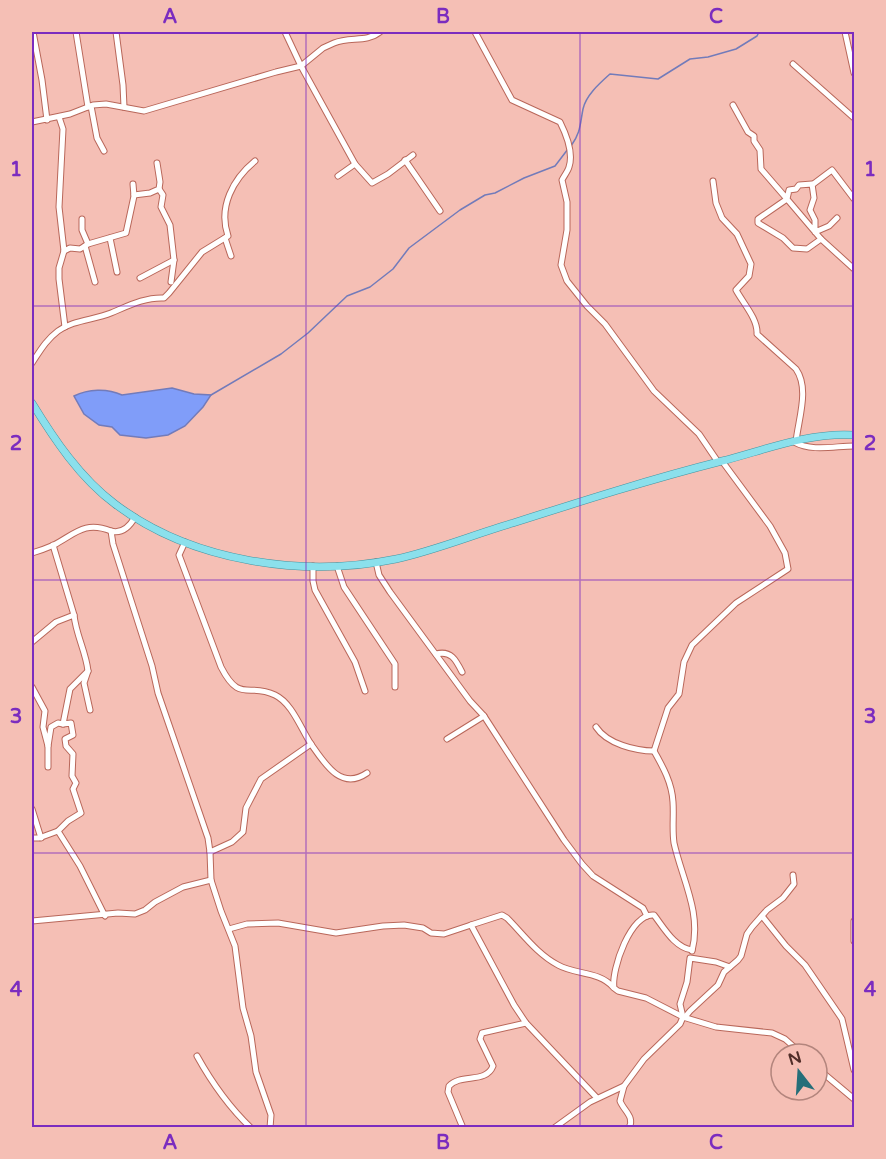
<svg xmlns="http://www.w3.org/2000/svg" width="886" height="1159" font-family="'Varela Round',sans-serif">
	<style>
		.water { fill: #809df9; stroke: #727bba; stroke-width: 1.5 }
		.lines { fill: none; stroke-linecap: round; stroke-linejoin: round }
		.stream { stroke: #727bba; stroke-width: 1.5 }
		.minor-casing { stroke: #b9675a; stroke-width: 7 }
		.major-casing { stroke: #4494a0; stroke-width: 8 }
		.minor { stroke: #fff; stroke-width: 5 }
		.major { stroke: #8be0ec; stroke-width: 7 }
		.grid { fill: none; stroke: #7b2cbf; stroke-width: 1.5; stroke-opacity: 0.55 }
		.neatline { fill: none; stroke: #7b2cbf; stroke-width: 2 }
		.grid-label { font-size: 20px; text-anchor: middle; font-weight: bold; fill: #7b2cbf }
	</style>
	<rect width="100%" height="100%" fill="#f5bfb5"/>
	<path class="water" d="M172,388L194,394L211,395L203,407L185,426L168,435L146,438L120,435L112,427L99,425L84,414L74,396C88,389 107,388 122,395Z"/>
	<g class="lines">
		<g class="stream">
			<path d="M571,146C581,132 580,124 583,109C586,95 600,83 610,74L658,79L690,59L708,57L736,49L757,36L759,32"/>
			<polyline points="211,395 281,354 308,333 347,296 370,287 393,269 409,248 460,210 485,195 495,193 524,178 555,166 568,149"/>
		</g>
		<g class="minor-casing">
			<g id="minor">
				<polyline points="33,32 42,80 47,120"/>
				<polyline points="76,32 88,107"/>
				<polyline points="116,32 123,85 124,107"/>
				<polyline points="285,32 301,66 355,164 372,183 388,174 413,155"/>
				<path d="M475,32L512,100L560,122C566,134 574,152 569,167C568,171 564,176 562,180L567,202V230L561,265L567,281L587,306L605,324L654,391L699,434L718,462"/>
				<polyline points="845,32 854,73"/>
				<polyline points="793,64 854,118"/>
				<polyline points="733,105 748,132 754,136 754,141 760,150 761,169 787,199 758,219 758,223 783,238 793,248 807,249 821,239 787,199 789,190 796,189 799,185 812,184 814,198 810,210 815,220 815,232 829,226 837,218"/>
				<polyline points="91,106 97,138 104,151"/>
				<polyline points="59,117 63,129 59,207 64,251 59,268 59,279 65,327"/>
				<path d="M32,122L70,114L93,105L106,104L144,111L276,72L301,66L323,48L334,43C350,36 366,43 380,32"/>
				<polyline points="405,160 440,211"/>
				<polyline points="338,176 355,164"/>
				<path d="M713,181L716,203L722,218L737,234L751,264L749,276L736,290C743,303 758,319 757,334L796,369C810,389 798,420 796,442"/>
				<polyline points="812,185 832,170 854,199"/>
				<polyline points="159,189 163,195 161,207 170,225 174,260 171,282"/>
				<polyline points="134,195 150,193 159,189 160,182 157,163"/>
				<polyline points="82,219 82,230 88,244"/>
				<polyline points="110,238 117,272"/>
				<polyline points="225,238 231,256"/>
				<polyline points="821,239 854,269"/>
				<polyline points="85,246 95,282"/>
				<polyline points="64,251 70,248 80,249 88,244 126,233 134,196 133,184"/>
				<polyline points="140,278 174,260"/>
				<path d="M32,363C40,351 46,340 58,331C73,320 94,320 111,313C128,306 145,297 164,298L169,293L202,252L228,236C218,207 233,179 255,161"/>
				<path d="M794,442C812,452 835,446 854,446"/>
				<path d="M135,517C130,526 122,534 111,531L113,544L152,666L158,693L208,838L210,852L211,880L221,911L235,946L243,1008L251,1036L256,1072L271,1115L270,1128"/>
				<path d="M185,542L179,555L221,667C240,704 248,682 275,695C292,703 301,729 311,744L261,779L246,808L243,832L232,842L210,852"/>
				<polyline points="53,545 74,615"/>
				<path d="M32,553C39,551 47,548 54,545C76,533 85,521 111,531"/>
				<polyline points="376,562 379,575 390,592 470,701 484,716 447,739"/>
				<polyline points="313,566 313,581 315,590 355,662 365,691"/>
				<polyline points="337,566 344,587 395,664 395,687"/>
				<path d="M32,642L56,622L74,615C76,635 86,652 88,671"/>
				<path d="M436,654C451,650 456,660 462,672"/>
				<polyline points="32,687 45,711 43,727 48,746 51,727 58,723 63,724"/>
				<polyline points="90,710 84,683 88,671 70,689 63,724 71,723 73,735 65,739 66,746 73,754 72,776 76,783 73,789 81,813 68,821 58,831 80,866 105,916"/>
				<polyline points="484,716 564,840 582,864 593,876 643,908 647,916"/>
				<path d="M596,727C607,744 636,751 654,751L668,708L679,694L684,662L692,645L736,603L788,569L785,553L770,526L722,461"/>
				<path d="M311,744C325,764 341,791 367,773"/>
				<polyline points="48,746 48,767"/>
				<path d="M654,751C663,767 672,783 673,802C674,816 672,829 674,843C682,879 702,913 692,951"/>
				<polyline points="32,809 41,838"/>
				<polyline points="32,838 39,838 58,831"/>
				<polyline points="762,916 786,946 805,965 842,1019 854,1070"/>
				<polyline points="32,921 118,913 135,914 145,910 155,902 183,887 211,880"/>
				<polyline points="854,921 854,941"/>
				<path d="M471,925L502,915L507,918C523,934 537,954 558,965C576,975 599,971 613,987"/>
				<polyline points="229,929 247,924 278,923 336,933 383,926 404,925 423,928 431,933 444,934 471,925 514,1005 526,1023 597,1098"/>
				<path d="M692,950C675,948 664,928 654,915C631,912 611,970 614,988L618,991L646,998L683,1017L716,1027L772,1033L785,1039L802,1054"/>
				<polyline points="685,1017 690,1011 718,985 724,972 738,960 741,956 747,934 752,927 767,910 783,898 794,884 793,875"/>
				<path d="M197,1056C212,1083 229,1107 251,1128"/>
				<polyline points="817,1068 854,1099"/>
				<path d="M624,1086L620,1101C624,1111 635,1117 629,1128"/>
				<path d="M463,1128L448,1092L449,1086C461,1073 486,1084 493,1066L480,1039L482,1033L526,1023"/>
				<polyline points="554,1128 590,1102 624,1086 644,1059 680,1024 683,1017 680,1004 687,982 690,958 716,962 730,967"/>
			</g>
		</g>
		<g class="major-casing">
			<path id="major" d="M32,403C54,439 80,478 115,504C192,562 303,578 396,559C434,551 475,534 513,523C582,501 651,479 722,461C765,450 809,432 854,435"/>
		</g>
		<use href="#minor" class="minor"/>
		<use href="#major" class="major"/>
	</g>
	<path class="grid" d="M306,32V1128M580,32V1128M32,306H854M32,580H854M32,853H854"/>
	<rect width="886" height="1159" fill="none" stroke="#f5bfb5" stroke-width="66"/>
	<g transform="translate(799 1072) rotate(343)"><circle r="28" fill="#f5bfb5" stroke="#b3857d" stroke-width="1.5"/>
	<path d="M0-4.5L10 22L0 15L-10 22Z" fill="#256e79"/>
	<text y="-9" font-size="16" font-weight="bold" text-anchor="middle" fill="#512d28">N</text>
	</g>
	<rect x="33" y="33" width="820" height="1093" class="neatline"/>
	<g class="grid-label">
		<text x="170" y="23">A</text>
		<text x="443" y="23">B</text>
		<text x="716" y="23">C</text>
		<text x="16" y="176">1</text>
		<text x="870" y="176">1</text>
		<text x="16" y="450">2</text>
		<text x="870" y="450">2</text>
		<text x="16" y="723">3</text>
		<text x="870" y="723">3</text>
		<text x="16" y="996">4</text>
		<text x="870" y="996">4</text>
		<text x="170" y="1149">A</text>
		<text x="443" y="1149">B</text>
		<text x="716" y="1149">C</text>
	</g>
</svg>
